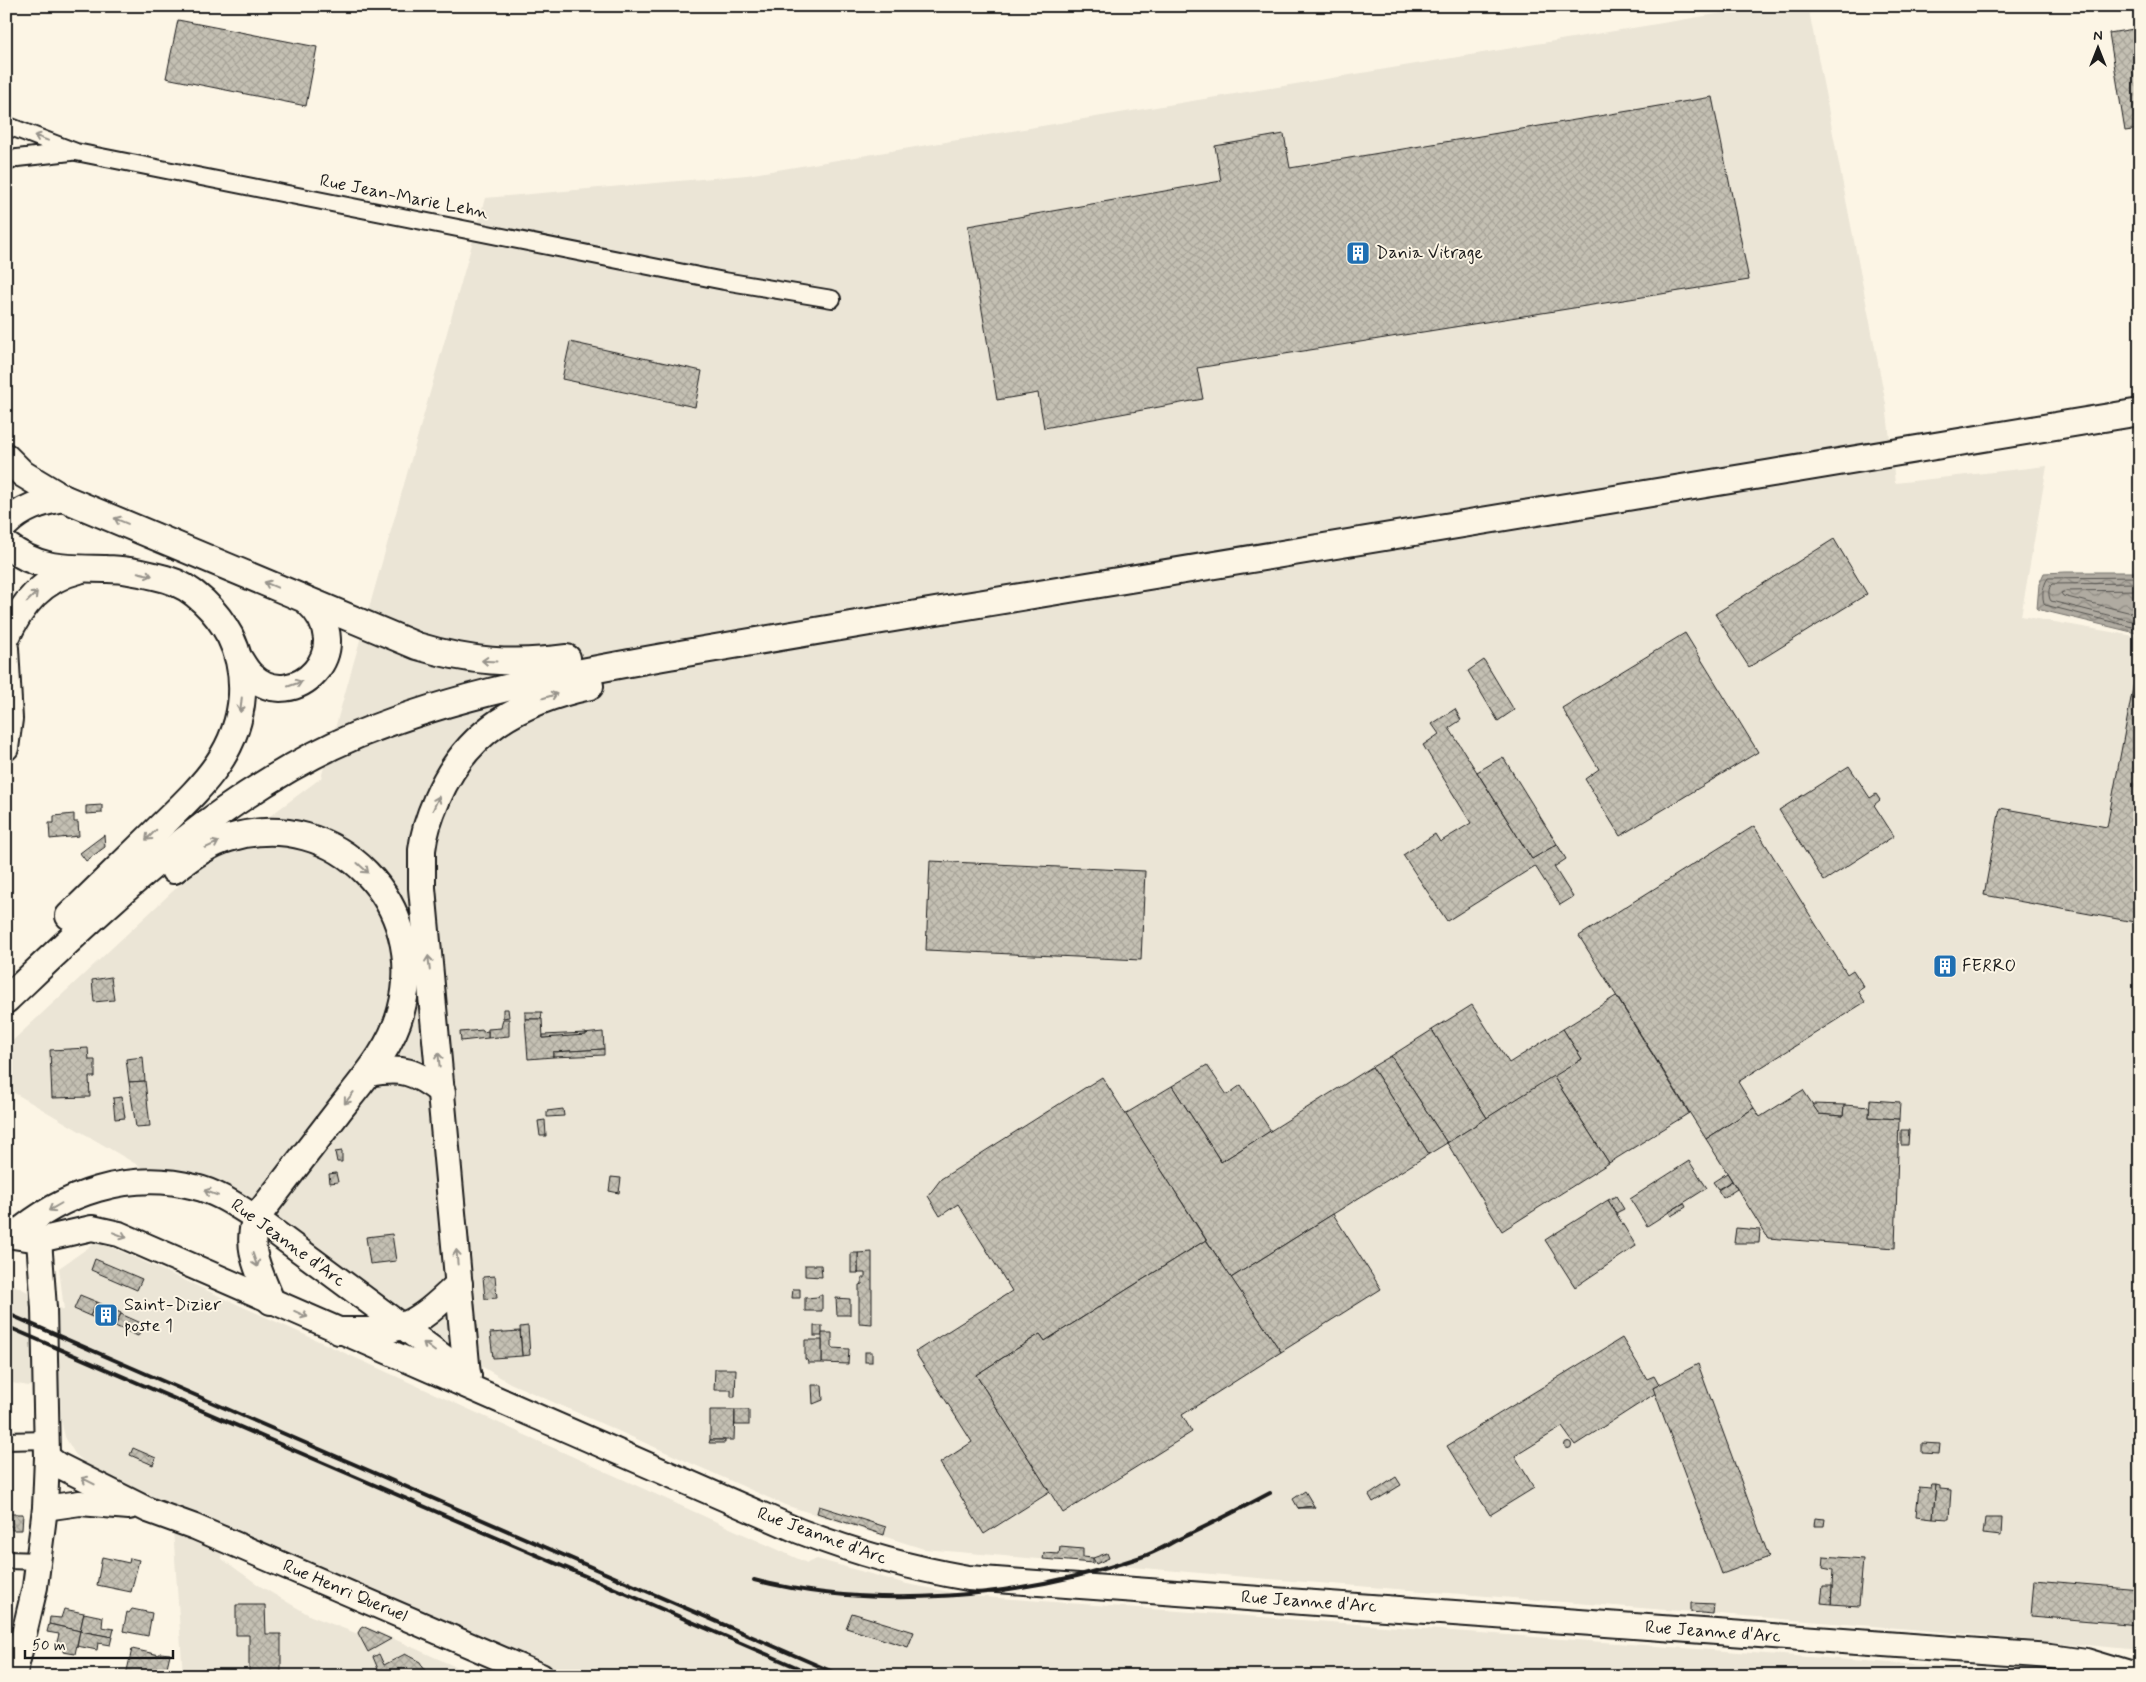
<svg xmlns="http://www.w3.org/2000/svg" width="2146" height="1682" font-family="Mynerve,sans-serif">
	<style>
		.built { fill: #ebe5d6 }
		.water { fill: url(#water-waves); stroke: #75726c }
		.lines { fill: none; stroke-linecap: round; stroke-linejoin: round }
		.shore { stroke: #575551; stroke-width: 1 }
		.building { fill: url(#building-cross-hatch); stroke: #1c1c1c }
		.street-casing { stroke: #1c1c1c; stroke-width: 20 }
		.secondary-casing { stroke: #1c1c1c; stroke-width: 28 }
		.primary-casing { stroke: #1c1c1c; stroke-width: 30 }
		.street { stroke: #fcf5e5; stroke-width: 16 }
		.secondary { stroke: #fcf5e5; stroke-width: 24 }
		.primary { stroke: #fcf5e5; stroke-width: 26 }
		.rail { stroke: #1c1c1c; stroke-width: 4 }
		.oneway { stroke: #97938b }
		.labels { text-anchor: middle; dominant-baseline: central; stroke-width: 4; stroke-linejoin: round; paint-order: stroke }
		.street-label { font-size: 18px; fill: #1c1c1c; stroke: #fcf5e5 }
		.poi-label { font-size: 18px; fill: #1c1c1c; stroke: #fcf5e5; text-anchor: start }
	</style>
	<defs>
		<pattern id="water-waves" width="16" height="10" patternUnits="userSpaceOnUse" patternTransform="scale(1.25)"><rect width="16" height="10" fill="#b0aba1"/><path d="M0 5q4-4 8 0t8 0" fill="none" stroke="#8e8a82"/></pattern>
		<pattern id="building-cross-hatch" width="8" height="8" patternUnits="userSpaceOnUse" patternTransform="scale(1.25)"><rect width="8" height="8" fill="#c4c0b3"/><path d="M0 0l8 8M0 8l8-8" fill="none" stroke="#a8a499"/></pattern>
	</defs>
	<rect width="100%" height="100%" fill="#fcf5e5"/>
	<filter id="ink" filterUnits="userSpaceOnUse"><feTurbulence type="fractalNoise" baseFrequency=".02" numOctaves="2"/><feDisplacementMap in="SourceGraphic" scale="10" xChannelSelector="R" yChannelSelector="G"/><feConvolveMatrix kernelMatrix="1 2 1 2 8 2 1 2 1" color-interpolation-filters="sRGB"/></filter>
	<g filter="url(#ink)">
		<g class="built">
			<polygon points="1765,6 1808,6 1886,404 1895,483 2047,466 2021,616 2140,637 2140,1650 1911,1629 1293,1581 924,1549 785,1505 510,1383 6,1088 6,1047 188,877 321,778 485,198 747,175"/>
			<polygon points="98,1241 807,1563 817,1559 907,1584 971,1596 2069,1676 562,1676 145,1494 92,1469 75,1454 65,1437 61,1420 58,1398 40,1388 6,1382 6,1281 64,1310 59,1268"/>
			<polygon points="173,1529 220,1547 222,1559 260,1586 311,1616 358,1634 363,1625 476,1676 183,1676"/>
		</g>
		<polygon class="water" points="2066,572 2140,572 2140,634 2037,609 2039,584 2044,573"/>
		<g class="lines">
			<g class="shore">
				<path d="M2140,577L2048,578C2043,585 2041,598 2045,605L2140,629"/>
				<path d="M2140,583L2052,584C2048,587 2048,597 2051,601L2140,623"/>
				<polyline points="2140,590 2066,591 2061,593 2063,596 2140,615"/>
			</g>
		</g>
		<g class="building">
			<polygon points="178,20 317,47 306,106 166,78"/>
			<polygon points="2140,28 2140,129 2125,131 2109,33"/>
			<polygon points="1712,97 1749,280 1197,368 1203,399 1044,428 1038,393 997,400 968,226 1221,181 1215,146 1284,134 1290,168"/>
			<polygon points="570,342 702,371 695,407 562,379"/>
			<polygon points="1834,539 1867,594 1749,667 1715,614"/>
			<polygon points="1685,633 1758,752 1620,836 1585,779 1599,769 1562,708"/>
			<polygon points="1484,660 1514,710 1498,721 1468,671"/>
			<polygon points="2134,682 2140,683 2140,923 1984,895 2000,808 2107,827"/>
			<polygon points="1455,709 1461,720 1449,728 1532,859 1557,844 1566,859 1554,867 1573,897 1560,905 1535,866 1447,921 1403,855 1435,834 1440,842 1471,823 1423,745 1439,734 1432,724"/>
			<polygon points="1503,757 1557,844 1532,859 1477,772"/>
			<polygon points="1849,766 1870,798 1876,794 1880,800 1874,805 1894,836 1824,881 1779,810"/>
			<polygon points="102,805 102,813 86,814 86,806"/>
			<polygon points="74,814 74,822 78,822 79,836 50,839 49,823 54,823 54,816"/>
			<polygon points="1754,826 1847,974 1853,970 1864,987 1858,991 1865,1002 1738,1082 1754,1108 1706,1139 1579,936"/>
			<polygon points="104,835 105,847 86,861 80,853"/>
			<polygon points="930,861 1145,871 1141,960 926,950"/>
			<polygon points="1941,958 1950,959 1948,975 1940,974"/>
			<polygon points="111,977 114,1000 94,1002 92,980"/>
			<polygon points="1616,996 1689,1113 1609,1163 1553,1076 1582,1059 1563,1029"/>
			<polygon points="1472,1005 1509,1063 1563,1029 1582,1059 1487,1118 1432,1030"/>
			<polygon points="503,1009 508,1009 509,1017 503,1018"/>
			<polygon points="525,1012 542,1012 541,1019 525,1019"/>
			<polygon points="503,1019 509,1019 509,1036 488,1038 488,1029 501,1028"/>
			<polygon points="525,1019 542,1019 543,1038 603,1032 604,1049 553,1052 553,1057 528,1059"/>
			<polygon points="483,1030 483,1032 488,1031 488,1038 461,1041 460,1032"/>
			<polygon points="1432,1030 1487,1118 1447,1143 1391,1056"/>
			<polygon points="586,1033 586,1035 543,1038 543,1035"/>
			<polygon points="88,1048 89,1060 95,1060 95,1077 89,1077 90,1097 52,1098 50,1050"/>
			<polygon points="604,1049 604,1055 553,1057 553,1052"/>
			<polygon points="1391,1056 1447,1143 1429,1154 1372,1067"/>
			<polygon points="143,1057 145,1081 129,1082 126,1059"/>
			<polygon points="1207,1065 1227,1095 1241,1085 1271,1131 1221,1162 1172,1086"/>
			<polygon points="1372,1067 1429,1154 1231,1278 1125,1114 1172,1086 1221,1162"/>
			<polygon points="1553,1076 1609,1163 1502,1231 1447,1143"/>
			<polygon points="1102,1077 1206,1240 1045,1341 1040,1334 976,1375 1050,1492 984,1534 940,1463 972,1442 915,1352 1012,1291 958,1204 940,1216 928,1196 941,1179"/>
			<polygon points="145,1081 150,1126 136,1127 129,1082"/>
			<polygon points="1803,1090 1819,1114 1843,1116 1844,1105 1870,1107 1869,1117 1899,1119 1895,1248 1768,1238 1706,1139 1754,1108 1760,1117"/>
			<polygon points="122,1097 125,1118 115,1119 113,1098"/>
			<polygon points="1870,1100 1900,1102 1899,1119 1869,1117"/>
			<polygon points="1812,1104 1844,1105 1843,1116 1819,1114"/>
			<polygon points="563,1109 564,1116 547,1117 547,1111"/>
			<polygon points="545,1120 546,1136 540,1136 538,1121"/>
			<polygon points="1901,1130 1909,1130 1908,1145 1901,1145"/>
			<polygon points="342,1151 342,1162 337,1162 335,1152"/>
			<polygon points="1689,1161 1707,1188 1647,1226 1630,1199"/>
			<polygon points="336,1173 338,1182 330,1183 329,1174"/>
			<polygon points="1727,1173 1732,1181 1718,1189 1713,1182"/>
			<polygon points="611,1177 621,1178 619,1193 609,1191"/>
			<polygon points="1732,1181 1737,1189 1723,1198 1718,1190"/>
			<polygon points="1616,1196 1624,1209 1616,1213 1608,1200"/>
			<polygon points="1608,1200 1636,1246 1575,1287 1545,1240"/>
			<polygon points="1684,1203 1686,1207 1671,1216 1669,1212"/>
			<polygon points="1333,1214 1381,1289 1281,1352 1231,1278"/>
			<polygon points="1736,1228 1760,1230 1759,1243 1734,1243"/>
			<polygon points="392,1234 396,1261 370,1264 366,1237"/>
			<polygon points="1206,1240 1281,1352 1182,1415 1192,1432 1063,1513 976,1375 1040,1334 1045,1341"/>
			<polygon points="872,1252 872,1324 859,1323 859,1285 862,1284 862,1278 865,1278 865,1273 858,1273 858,1253"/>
			<rect x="851" y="1253" width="7" height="20"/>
			<polygon points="95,1259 142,1279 137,1290 91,1270"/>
			<polygon points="805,1265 821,1265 822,1277 805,1276"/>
			<polygon points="495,1276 497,1298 485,1299 483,1277"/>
			<polygon points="793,1289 800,1289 800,1298 792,1298"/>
			<polygon points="80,1295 97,1302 90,1316 74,1309"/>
			<polygon points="819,1295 822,1295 822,1311 805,1311 805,1298 818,1297"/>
			<polygon points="836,1298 850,1299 850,1315 837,1315"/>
			<polygon points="97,1302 121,1313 115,1327 90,1316"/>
			<polygon points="121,1314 143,1324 138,1336 115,1326"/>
			<polygon points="528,1326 530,1355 522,1356 520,1327"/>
			<rect x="814" y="1326" width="8" height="10"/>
			<polygon points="520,1331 522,1356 493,1358 490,1333"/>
			<polygon points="822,1333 832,1333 832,1348 849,1349 848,1364 822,1363"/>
			<polygon points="1622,1338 1647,1379 1654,1376 1659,1385 1653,1388 1656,1393 1575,1445 1562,1427 1515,1456 1534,1488 1490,1515 1447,1446"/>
			<polygon points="805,1340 822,1340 822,1363 808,1363 807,1360 805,1359"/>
			<rect x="865" y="1352" width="7" height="10"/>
			<polygon points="1698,1364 1769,1557 1722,1574 1653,1388"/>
			<polygon points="715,1369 736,1369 735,1397 731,1397 731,1390 714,1390"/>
			<polygon points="812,1385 822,1385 823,1400 813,1404"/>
			<polygon points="710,1410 735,1410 734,1440 710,1440"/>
			<rect x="735" y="1410" width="14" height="15"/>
			<polygon points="710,1440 725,1440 725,1443 709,1443"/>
			<circle cx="1568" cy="1445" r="3.5"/>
			<polygon points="1922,1443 1940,1444 1939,1454 1922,1453"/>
			<polygon points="133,1448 156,1458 153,1465 130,1455"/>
			<polygon points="1396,1477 1401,1485 1373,1502 1369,1495"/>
			<polygon points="1932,1485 1936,1485 1933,1518 1916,1516 1919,1487 1931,1488"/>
			<polygon points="1936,1485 1940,1486 1940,1489 1951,1490 1949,1519 1933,1518"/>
			<polygon points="1305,1491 1314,1506 1298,1508 1293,1499"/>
			<polygon points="819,1506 886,1527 884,1535 817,1513"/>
			<polygon points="1314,1506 1315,1508 1298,1508"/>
			<polygon points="6,1514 23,1514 22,1530 12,1530 12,1526 6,1526"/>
			<polygon points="1815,1518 1825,1519 1824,1526 1814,1526"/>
			<polygon points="1985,1518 2002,1518 2001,1536 1983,1534"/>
			<polygon points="1060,1547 1083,1549 1083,1557 1093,1558 1093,1563 1043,1559 1044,1553 1059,1554"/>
			<polygon points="1107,1553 1109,1558 1096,1564 1093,1558"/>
			<polygon points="1824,1556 1863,1559 1859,1606 1831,1604 1833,1570 1823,1568"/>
			<polygon points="102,1557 129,1563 130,1558 139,1560 131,1592 97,1585"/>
			<polygon points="2034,1580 2140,1589 2140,1625 2031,1616"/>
			<polygon points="1823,1586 1832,1586 1831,1604 1821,1603"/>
			<polygon points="1691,1603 1714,1604 1713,1614 1691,1612"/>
			<polygon points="236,1605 265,1605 266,1634 281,1634 281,1676 249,1676 249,1635 236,1635"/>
			<polygon points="64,1609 84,1613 80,1631 49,1624 50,1617 61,1618"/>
			<polygon points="132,1609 152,1613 148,1636 123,1631 127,1612 129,1613"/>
			<polygon points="84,1613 103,1617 102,1627 114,1629 112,1637 80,1631"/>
			<polygon points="852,1613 914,1632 908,1647 846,1628"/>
			<polygon points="49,1624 80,1631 75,1654 63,1652 64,1644 57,1642 59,1634 47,1632"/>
			<polygon points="362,1626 391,1639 368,1652 358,1633"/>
			<polygon points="80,1631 112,1637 110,1645 98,1643 97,1650 77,1646"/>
			<polygon points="132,1649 160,1655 160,1653 170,1654 165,1676 126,1675"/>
			<polygon points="379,1654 384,1665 405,1654 420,1662 428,1676 381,1676 373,1657"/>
		</g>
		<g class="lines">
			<g class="street-casing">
				<g id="street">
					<polyline points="6,125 76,152 724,281 832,299"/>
					<polyline points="6,163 17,158 71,152"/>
					<polyline points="6,1441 47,1440"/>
					<polyline points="6,1560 40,1561"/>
				</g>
			</g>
			<g class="secondary-casing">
				<g id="secondary">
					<polyline points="6,648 10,719 6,748"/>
					<path d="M6,1235L39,1240L92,1228L119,1234L799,1531C854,1552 909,1568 968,1578L2051,1656L2086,1661L2136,1676"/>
					<path d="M13,1236C62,1193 130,1170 195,1187C217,1192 237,1206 256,1218L469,1376"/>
					<polyline points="47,1457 58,1465 148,1510 195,1527 541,1676"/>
					<polyline points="45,1508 80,1503 129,1507"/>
					<polyline points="14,1676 35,1587 45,1508 47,1457 44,1308 39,1240"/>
				</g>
			</g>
			<g class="primary-casing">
				<g id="primary">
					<path d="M6,457L23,474L63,498L417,646C470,662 513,665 567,658"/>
					<path d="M6,524C22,508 41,502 63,498"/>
					<path d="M6,545C40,571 67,568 107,569C127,569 147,574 166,579C194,587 217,612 230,636C239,654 243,674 242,695C238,758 195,792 153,834C125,861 97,889 69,916"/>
					<path d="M6,638C21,605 42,579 79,570"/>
					<path d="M240,660C243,665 247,672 252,676C293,715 361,650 307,601"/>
					<path d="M174,870C190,857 208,844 229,838C337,806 430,905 401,1011C391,1050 361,1082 337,1113C310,1148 283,1183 256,1218C245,1248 260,1273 271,1301"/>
					<path d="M6,1000C112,900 221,792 357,735C464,691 573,673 686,653C802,633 917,614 1033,595C1402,535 1771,473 2140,412"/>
					<path d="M369,1073C402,1067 415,1071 442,1092"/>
					<path d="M339,1331C404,1332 412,1329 459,1284"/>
					<path d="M467,1375L422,888C422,876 422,863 422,850C424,832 430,815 437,799C466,731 520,701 590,686"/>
				</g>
			</g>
			<use href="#street" class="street"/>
			<use href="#secondary" class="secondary"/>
			<use href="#primary" class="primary"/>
			<g class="rail">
				<polyline points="6,1313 842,1676"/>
				<polyline points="6,1326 817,1676"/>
				<path d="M754,1580C876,1611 1023,1598 1141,1557C1154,1553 1167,1545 1179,1539C1210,1525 1240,1509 1270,1493"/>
			</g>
		</g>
		<defs><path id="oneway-shaft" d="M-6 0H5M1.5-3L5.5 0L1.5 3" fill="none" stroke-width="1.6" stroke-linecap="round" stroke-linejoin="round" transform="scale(1.25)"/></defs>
		<g class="oneway">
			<use href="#oneway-shaft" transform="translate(41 138) rotate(-159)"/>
			<use href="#oneway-shaft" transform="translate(121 521) rotate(-157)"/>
			<use href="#oneway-shaft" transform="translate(145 574) rotate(13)"/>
			<use href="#oneway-shaft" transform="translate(271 585) rotate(-157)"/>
			<use href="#oneway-shaft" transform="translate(32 597) rotate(-45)"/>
			<use href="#oneway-shaft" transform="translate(489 661) rotate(-177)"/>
			<use href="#oneway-shaft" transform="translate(295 684) rotate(-19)"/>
			<use href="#oneway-shaft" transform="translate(550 696) rotate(-17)"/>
			<use href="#oneway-shaft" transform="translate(241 705) rotate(96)"/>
			<use href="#oneway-shaft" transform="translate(436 803) rotate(-67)"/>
			<use href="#oneway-shaft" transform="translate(151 835) rotate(135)"/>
			<use href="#oneway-shaft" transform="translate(212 845) rotate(-25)"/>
			<use href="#oneway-shaft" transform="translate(363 868) rotate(42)"/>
			<use href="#oneway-shaft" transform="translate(429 963) rotate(-96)"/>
			<use href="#oneway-shaft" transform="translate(439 1060) rotate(-95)"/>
			<use href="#oneway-shaft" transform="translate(349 1098) rotate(128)"/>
			<use href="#oneway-shaft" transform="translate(211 1193) rotate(-159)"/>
			<use href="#oneway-shaft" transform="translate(55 1207) rotate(150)"/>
			<use href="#oneway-shaft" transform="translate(120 1235) rotate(21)"/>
			<use href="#oneway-shaft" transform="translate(457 1257) rotate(-95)"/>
			<use href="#oneway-shaft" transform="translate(255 1260) rotate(71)"/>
			<use href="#oneway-shaft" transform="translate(301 1314) rotate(24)"/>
			<use href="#oneway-shaft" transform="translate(429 1347) rotate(-143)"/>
			<use href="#oneway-shaft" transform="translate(88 1481) rotate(-153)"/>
		</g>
	</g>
	<defs>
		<g id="building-square" transform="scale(1.25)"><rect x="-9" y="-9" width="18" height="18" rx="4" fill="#1f6fb2" stroke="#fcf5e5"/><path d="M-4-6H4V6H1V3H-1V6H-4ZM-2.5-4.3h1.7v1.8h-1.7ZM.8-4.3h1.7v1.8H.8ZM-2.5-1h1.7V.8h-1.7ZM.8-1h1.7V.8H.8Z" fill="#fff"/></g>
	</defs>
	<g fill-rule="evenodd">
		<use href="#building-square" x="1358" y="253"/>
		<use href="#building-square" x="1945" y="966"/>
		<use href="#building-square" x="106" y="1315"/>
	</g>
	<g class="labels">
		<g class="street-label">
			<text transform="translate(404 197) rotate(11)">Rue Jean-Marie Lehn</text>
			<text transform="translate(288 1243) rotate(36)">Rue Jeanne d'Arc</text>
			<text transform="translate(822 1536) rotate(20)">Rue Jeanne d'Arc</text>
			<text transform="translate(345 1591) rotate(23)">Rue Henri Queruel</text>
			<text transform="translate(1309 1602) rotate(4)">Rue Jeanne d'Arc</text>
			<text transform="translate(1713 1632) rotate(4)">Rue Jeanne d'Arc</text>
		</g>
		<g class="poi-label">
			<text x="1376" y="253">Dania Vitrage</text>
			<text x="1962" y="966">FERRO</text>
			<text x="124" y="1305">Saint-Dizier<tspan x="124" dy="21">poste 1</tspan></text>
		</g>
	</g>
	<rect width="2146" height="1682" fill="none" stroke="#fcf5e5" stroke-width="25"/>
	<rect x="12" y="12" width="2121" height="1657" fill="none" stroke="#1c1c1c" stroke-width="2" filter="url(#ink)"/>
	<g transform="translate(2098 48)" stroke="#fcf5e5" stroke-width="4" paint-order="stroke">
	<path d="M0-4L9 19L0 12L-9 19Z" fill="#1c1c1c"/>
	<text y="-8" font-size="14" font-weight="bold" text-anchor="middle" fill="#1c1c1c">N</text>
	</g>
	<path d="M25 1650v8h148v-8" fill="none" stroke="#1c1c1c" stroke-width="2.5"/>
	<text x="32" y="1650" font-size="15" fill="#1c1c1c" stroke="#fcf5e5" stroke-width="4" paint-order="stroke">50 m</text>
</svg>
